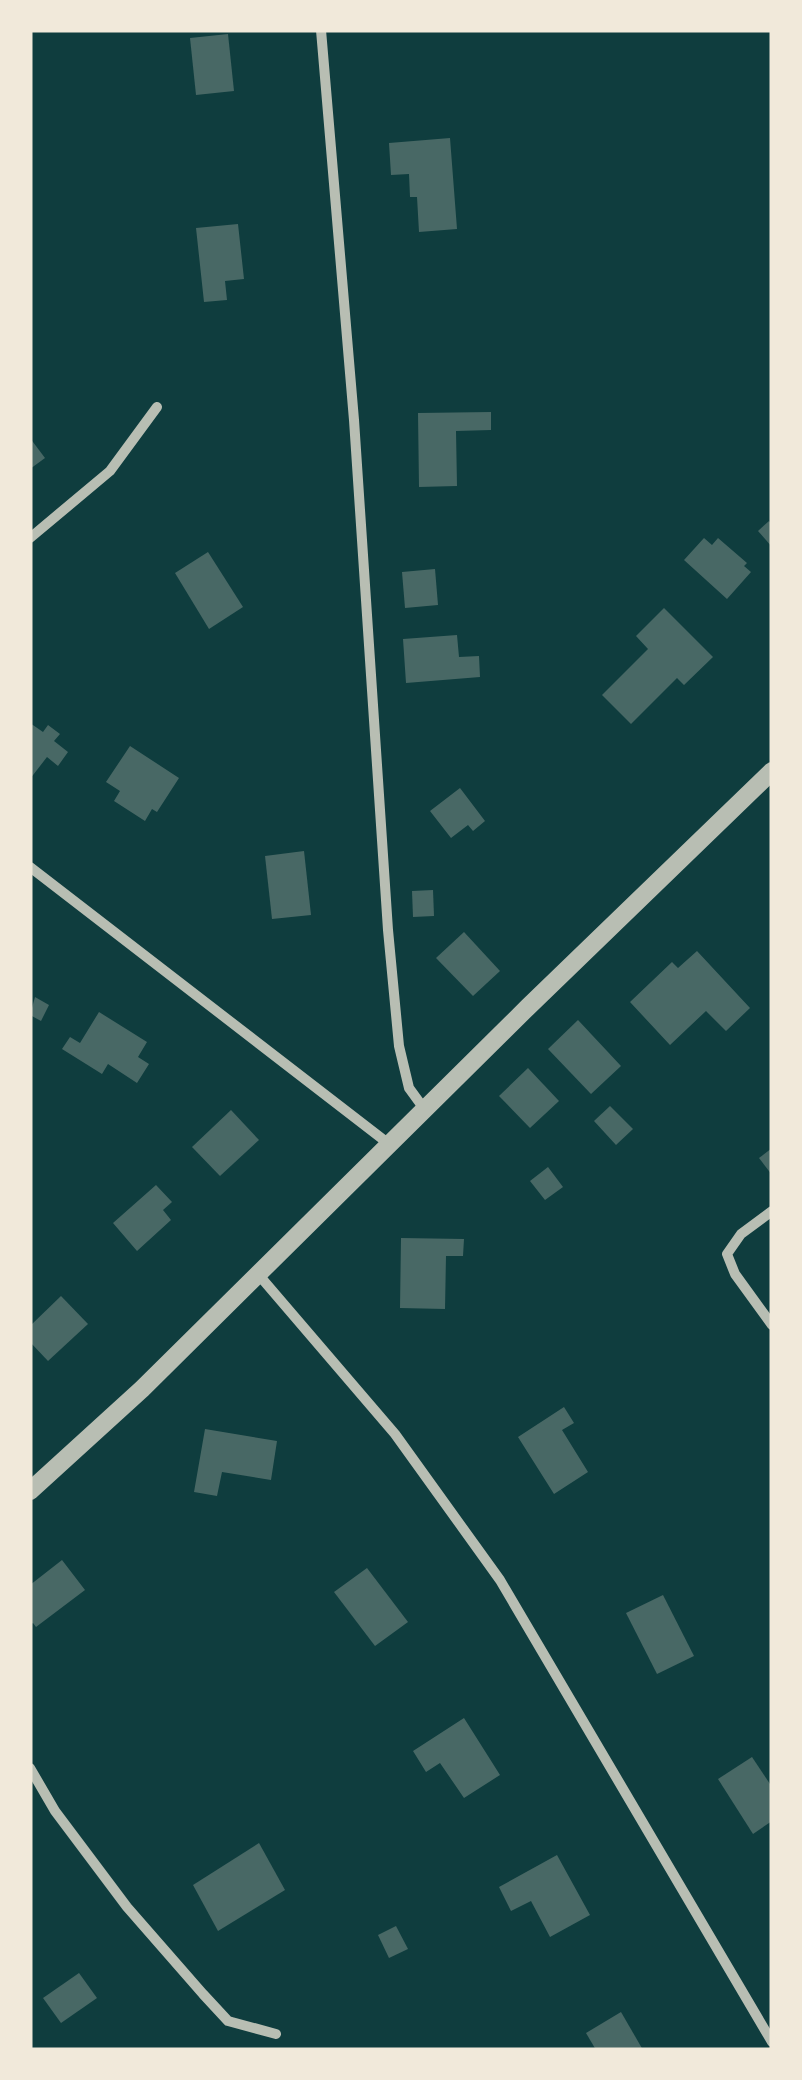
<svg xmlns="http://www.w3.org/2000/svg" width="802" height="2080" font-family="'Fira Sans',sans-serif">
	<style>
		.building { fill: #486865 }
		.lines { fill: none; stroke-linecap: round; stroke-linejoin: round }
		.minor { stroke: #b8beb3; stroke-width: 10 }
		.tertiary { stroke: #b8beb3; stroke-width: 18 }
	</style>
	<rect width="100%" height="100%" fill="#0f3d3e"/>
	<g class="building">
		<polygon points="228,34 234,91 196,95 190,38"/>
		<polygon points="450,138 457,229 419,232 417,197 410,197 409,174 391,175 389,143"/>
		<polygon points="238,224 244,279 225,281 227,300 204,302 196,228"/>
		<polygon points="491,412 491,430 456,431 457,486 419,487 418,413"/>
		<polygon points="30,438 45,458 30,469"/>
		<polygon points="769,521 772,525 772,547 758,531"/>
		<polygon points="704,538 712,545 718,538 747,563 744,566 751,572 727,599 684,560"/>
		<polygon points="208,552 243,607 209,629 175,573"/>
		<polygon points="435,569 438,605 405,608 402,572"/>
		<polygon points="664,608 713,657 684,685 677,678 631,724 602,695 648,649 636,636"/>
		<polygon points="457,635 459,657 479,656 480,677 406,683 403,639"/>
		<polygon points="30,723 43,732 48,725 60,734 54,741 68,752 58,766 47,757 30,779"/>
		<polygon points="130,746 179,778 157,812 152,809 145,821 114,801 120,791 106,782"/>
		<polygon points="460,788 485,821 473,831 468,825 451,838 430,811"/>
		<polygon points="304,851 311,915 272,919 265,856"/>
		<polygon points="433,890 434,916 413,917 412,891"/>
		<polygon points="464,932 500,971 473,996 436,958"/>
		<polygon points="697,951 750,1008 726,1031 706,1011 670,1045 630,1002 672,962 678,968"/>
		<polygon points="35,997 49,1005 41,1021 30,1015"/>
		<polygon points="99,1012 147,1042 138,1057 149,1064 137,1083 108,1064 102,1074 62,1049 70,1037 80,1043"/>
		<polygon points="578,1020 621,1066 591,1094 548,1049"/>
		<polygon points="528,1068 559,1101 530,1128 499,1096"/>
		<polygon points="610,1106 633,1129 616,1145 594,1121"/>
		<polygon points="231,1110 259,1140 220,1176 192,1147"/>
		<polygon points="772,1148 772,1175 759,1158"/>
		<polygon points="548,1167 563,1187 545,1200 530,1181"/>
		<polygon points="156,1185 172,1202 163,1210 171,1220 137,1251 113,1223"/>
		<polygon points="401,1238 464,1239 463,1256 446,1256 445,1309 400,1308"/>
		<polygon points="61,1296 88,1324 48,1361 30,1342 30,1326"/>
		<polygon points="564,1407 574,1423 562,1430 588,1472 554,1494 518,1437"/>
		<polygon points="205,1429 277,1441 271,1480 222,1472 217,1496 194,1492"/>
		<polygon points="62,1560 85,1590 36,1627 33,1623 30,1625 30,1585"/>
		<polygon points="367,1568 408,1622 375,1646 334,1592"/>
		<polygon points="663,1595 694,1656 657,1674 626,1613"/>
		<polygon points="464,1718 500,1775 464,1798 440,1763 426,1772 413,1751"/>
		<polygon points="752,1757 772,1787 772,1821 753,1834 718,1779"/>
		<polygon points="259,1843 285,1890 218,1931 193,1885"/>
		<polygon points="557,1855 590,1915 550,1937 531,1901 511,1911 499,1887"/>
		<polygon points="396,1926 408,1949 389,1958 378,1935"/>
		<polygon points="79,1973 97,1998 61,2023 43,1998"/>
		<polygon points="621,2012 643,2050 596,2050 586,2033"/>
	</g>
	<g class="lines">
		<g class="minor">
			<polyline points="321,30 354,420 388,930 399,1046 409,1088 425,1110"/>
			<polyline points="30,538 110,471 157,407"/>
			<polyline points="30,867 389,1144"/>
			<polyline points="772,1211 741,1234 727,1254 735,1274 772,1325"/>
			<polyline points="258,1274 395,1434 500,1580 772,2042"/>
			<polyline points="30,1768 55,1811 127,1907 203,1994 228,2021 276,2034"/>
		</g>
		<polyline class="tertiary" points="30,1491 142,1389 528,1007 772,771"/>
	</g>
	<rect width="802" height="2080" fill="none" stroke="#f1e9da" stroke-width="65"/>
</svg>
